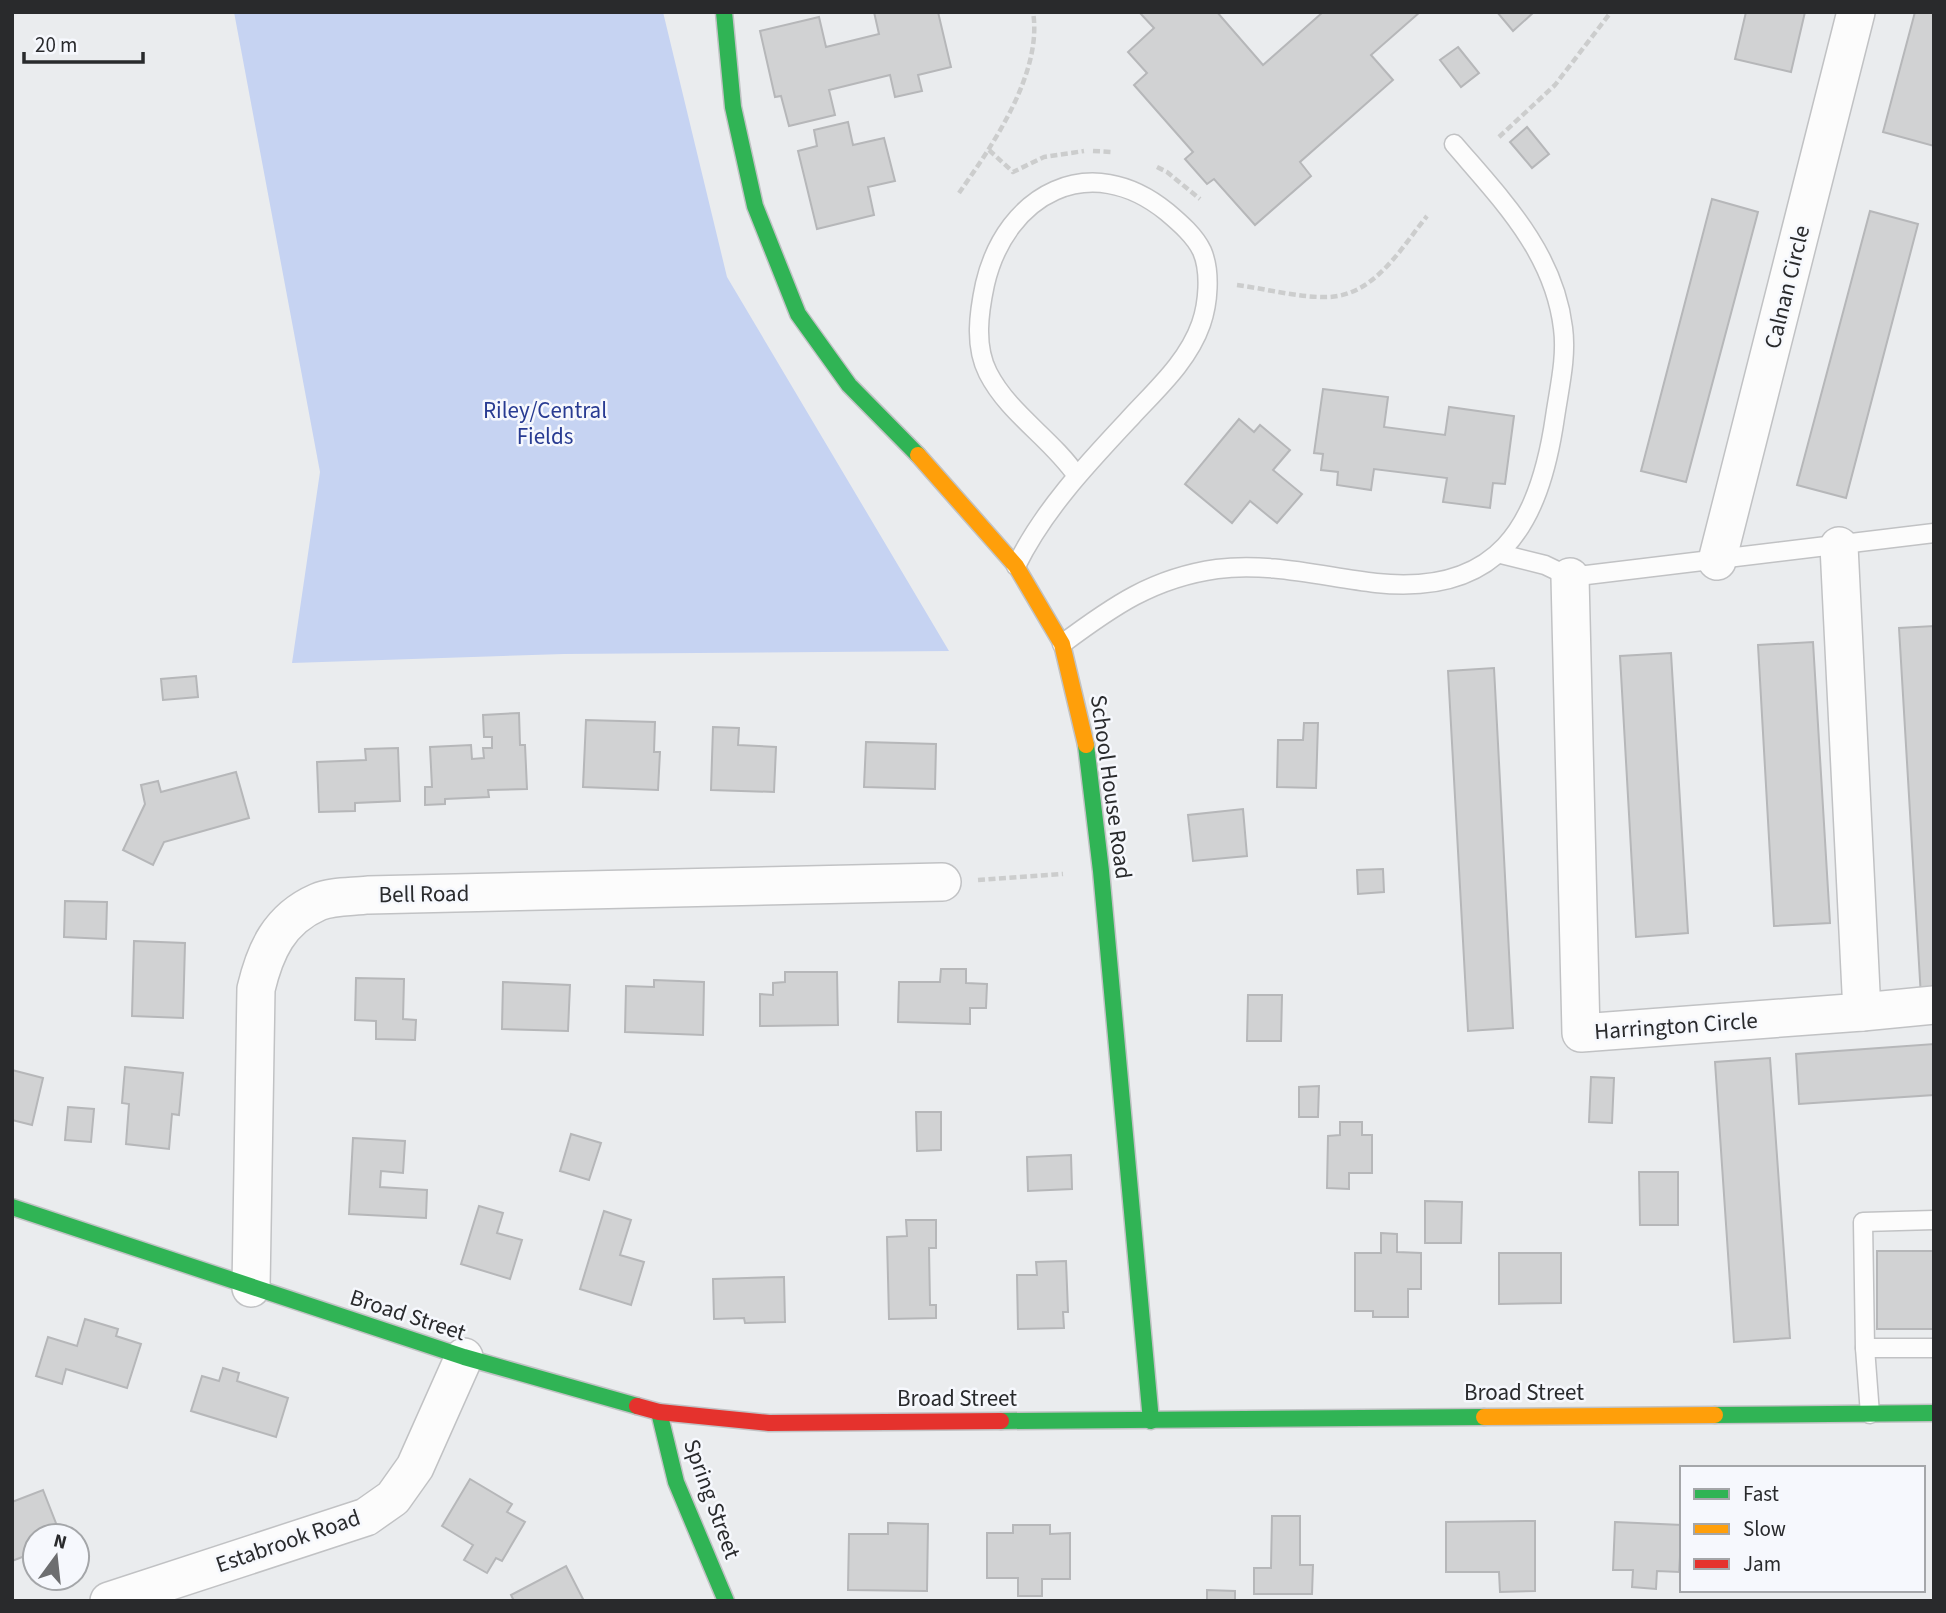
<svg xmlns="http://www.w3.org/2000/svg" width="1946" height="1613" font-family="'Source Sans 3',sans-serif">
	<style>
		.green { fill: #c6d3f2 }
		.building { fill: #d1d2d3; stroke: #b6b7b9; stroke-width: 2 }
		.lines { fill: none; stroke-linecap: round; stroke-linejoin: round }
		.lane-casing { stroke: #c1c2c4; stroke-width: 21 }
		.street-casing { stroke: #c1c2c4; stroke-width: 40 }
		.fast-casing { stroke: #c1c2c4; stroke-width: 19 }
		.slow-casing { stroke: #c1c2c4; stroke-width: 19 }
		.jam-casing { stroke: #c1c2c4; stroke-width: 19 }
		.path { stroke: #cccdcd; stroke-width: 4.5; stroke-dasharray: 7 3.5; stroke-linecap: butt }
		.lane { stroke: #fcfcfc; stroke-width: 18 }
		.street { stroke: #fcfcfc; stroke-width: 37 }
		.fast { stroke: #30b455; stroke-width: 16 }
		.slow { stroke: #ff9f0a; stroke-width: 16 }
		.jam { stroke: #e5322d; stroke-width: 16 }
		.labels { text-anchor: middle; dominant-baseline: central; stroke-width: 5; stroke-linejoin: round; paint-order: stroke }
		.street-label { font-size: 23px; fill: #292a2c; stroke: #f6f8fd }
		.park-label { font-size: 23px; fill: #283b92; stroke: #f6f8fd }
	</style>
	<rect width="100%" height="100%" fill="#eaecee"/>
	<polygon class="green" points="234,12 663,12 727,277 949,651 564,654 292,663 320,472"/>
	<g class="building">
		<polygon points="874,12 938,12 951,67 918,75 922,91 895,97 890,75 829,90 835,115 789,126 781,96 775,97 760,31 819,17 826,47 879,34"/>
		<polygon points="1139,12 1217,12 1263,65 1323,12 1420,12 1371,55 1393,80 1300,162 1311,176 1255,225 1214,179 1207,184 1185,159 1193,152 1134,85 1147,73 1128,52 1154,28"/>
		<polygon points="1497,12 1534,12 1513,31"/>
		<polygon points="1746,12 1805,12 1791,72 1735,59"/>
		<polygon points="1915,12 1934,12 1934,146 1883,132"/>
		<polygon points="1458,47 1479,73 1461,87 1440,60"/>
		<polygon points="848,122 853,145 884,138 895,181 868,187 874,215 817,229 798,151 817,146 814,130"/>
		<polygon points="1527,127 1549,154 1532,168 1510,142"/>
		<polygon points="1712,199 1758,212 1686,482 1641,471"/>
		<polygon points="1870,211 1918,224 1846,498 1797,485"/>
		<polygon points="1323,389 1388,397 1384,427 1445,435 1449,407 1514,416 1505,484 1493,483 1490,508 1443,502 1447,478 1374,469 1371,490 1337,485 1338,472 1321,470 1323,454 1314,453"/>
		<polygon points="1239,419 1254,432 1260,425 1290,450 1273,470 1302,494 1277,523 1250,501 1232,523 1185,484"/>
		<polygon points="1934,626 1934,996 1921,997 1899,628"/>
		<polygon points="1813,642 1830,923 1774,926 1758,645"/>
		<polygon points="1671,653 1688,933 1636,937 1620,656"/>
		<polygon points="1494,668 1513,1028 1468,1031 1448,671"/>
		<polygon points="196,676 198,697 163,700 161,679"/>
		<polygon points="519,713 520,745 525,745 527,789 488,790 489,797 445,799 445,804 425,805 425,787 432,787 430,747 471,745 472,759 484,758 483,748 492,748 492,737 484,737 483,715"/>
		<polygon points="586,720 655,722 654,752 660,752 658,790 583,787"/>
		<polygon points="1304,723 1318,723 1316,788 1277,787 1278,740 1303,740"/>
		<polygon points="713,727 739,728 738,745 776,747 774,792 711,790"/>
		<polygon points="866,742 936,744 935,789 864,787"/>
		<polygon points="398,748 400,801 355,803 355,811 319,812 317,762 366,760 365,749"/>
		<polygon points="236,772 249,818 164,842 153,865 123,850 145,804 141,785 158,781 161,792"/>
		<polygon points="1243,809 1247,856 1193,861 1188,815"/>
		<polygon points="1383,869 1384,892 1358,894 1357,870"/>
		<polygon points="65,901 107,902 106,939 64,937"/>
		<polygon points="134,941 185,943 183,1018 132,1016"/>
		<polygon points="941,969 966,969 966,983 987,984 986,1008 970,1008 970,1024 898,1022 899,982 940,982"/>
		<polygon points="785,972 837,972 838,1025 760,1026 760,994 773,995 773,983 785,982"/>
		<polygon points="356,978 404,979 403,1019 416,1020 415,1040 376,1039 376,1021 355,1020"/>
		<polygon points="654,980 704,982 703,1035 625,1032 626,986 654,987"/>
		<polygon points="503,982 570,985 568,1031 502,1029"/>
		<polygon points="1248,995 1282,995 1281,1041 1247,1041"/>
		<polygon points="1934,1044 1934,1095 1799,1104 1796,1054"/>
		<polygon points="1770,1058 1790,1338 1734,1342 1715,1062"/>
		<polygon points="125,1067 183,1073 179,1115 172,1114 169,1149 126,1144 129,1104 122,1103"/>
		<polygon points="12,1070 43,1078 32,1125 12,1120"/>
		<polygon points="1591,1077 1614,1078 1612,1123 1589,1122"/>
		<polygon points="1319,1086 1318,1117 1299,1117 1299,1087"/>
		<polygon points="68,1107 94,1109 91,1142 65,1140"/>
		<polygon points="916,1112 941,1112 941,1150 917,1151"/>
		<polygon points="1340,1122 1362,1122 1362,1135 1372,1135 1372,1173 1349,1173 1349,1189 1327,1188 1328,1136 1340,1135"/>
		<polygon points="571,1134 601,1143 589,1180 560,1171"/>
		<polygon points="353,1138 405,1141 403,1173 381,1171 380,1187 427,1190 426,1218 349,1214"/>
		<polygon points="1071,1155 1072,1189 1028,1191 1027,1157"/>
		<polygon points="1639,1172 1678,1172 1678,1225 1640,1225"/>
		<polygon points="1425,1201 1462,1202 1461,1243 1425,1243"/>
		<polygon points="479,1206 503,1213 497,1233 522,1240 510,1279 461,1264"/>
		<polygon points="604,1211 631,1220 620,1255 644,1262 631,1305 580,1289"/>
		<polygon points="906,1220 936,1220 936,1248 929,1248 930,1305 936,1305 936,1318 889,1319 887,1237 907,1236"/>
		<polygon points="1381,1233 1397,1234 1397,1252 1421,1253 1421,1289 1408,1289 1408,1317 1373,1317 1373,1311 1355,1311 1355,1253 1381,1253"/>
		<rect x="1877" y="1251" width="57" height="78"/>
		<polygon points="1499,1253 1561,1253 1561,1303 1499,1304"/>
		<polygon points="1066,1261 1068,1312 1063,1312 1064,1328 1018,1329 1017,1275 1037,1275 1036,1262"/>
		<polygon points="784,1277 785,1322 745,1323 744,1318 714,1319 713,1279"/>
		<polygon points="85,1319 118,1329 116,1336 141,1344 127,1388 66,1369 62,1384 36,1376 48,1337 77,1346"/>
		<polygon points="223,1368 239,1373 237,1381 288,1398 276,1437 191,1411 202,1376 219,1381"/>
		<polygon points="470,1479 512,1504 507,1512 525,1522 502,1561 496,1558 487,1573 464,1560 473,1545 442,1526"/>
		<polygon points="43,1490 61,1536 35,1536 35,1552 12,1561 12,1502"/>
		<polygon points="1272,1516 1300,1516 1300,1565 1313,1565 1312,1594 1254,1594 1254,1568 1271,1568"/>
		<polygon points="1535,1521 1535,1591 1500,1592 1499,1572 1446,1572 1446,1522"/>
		<polygon points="1615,1522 1682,1525 1679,1572 1657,1571 1656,1589 1632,1587 1633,1570 1613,1570"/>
		<polygon points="888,1523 928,1524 927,1591 848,1590 849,1534 888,1534"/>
		<polygon points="1013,1525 1050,1525 1050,1534 1070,1533 1070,1579 1042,1579 1042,1596 1018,1596 1018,1578 987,1578 987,1533 1013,1533"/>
		<polygon points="566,1566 584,1601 514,1601 511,1595"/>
		<polygon points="1207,1590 1235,1591 1235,1601 1207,1601"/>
	</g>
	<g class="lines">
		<g class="lane-casing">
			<g id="lane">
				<polyline points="1501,554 1545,565 1570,577 1934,533"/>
				<path d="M1016,566C1044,509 1088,463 1132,416C1158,388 1188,361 1201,324C1208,304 1211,272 1202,251C1195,236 1180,223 1167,212C1090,149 1006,194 985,284C979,312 974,346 988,373C1009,414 1051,438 1077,476"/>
				<path d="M1062,644C1113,606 1153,578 1217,569C1270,562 1324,577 1376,583C1498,596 1539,527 1555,417C1559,389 1567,357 1563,328C1554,252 1501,199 1454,144"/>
				<polyline points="1934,1220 1863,1222 1865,1348 1934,1348"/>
				<polyline points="1865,1348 1870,1414"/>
			</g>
		</g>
		<g class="street-casing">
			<g id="street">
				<polyline points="1717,561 1856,12"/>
				<polyline points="1570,577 1581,1033 1862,1012 1839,546"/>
				<polyline points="1862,1012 1934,1005"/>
				<path d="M251,1288L256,989C265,951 279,919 318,902C332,896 352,897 368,895L942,882"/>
				<polyline points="109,1601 366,1517 393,1498 415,1467 464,1357"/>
			</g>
		</g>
		<g class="fast-casing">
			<g id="fast">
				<polyline points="724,12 733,107 755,206 798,314 849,385 918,455"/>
				<polyline points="1086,745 1101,871 1151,1421"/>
				<polyline points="12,1207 464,1357 637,1406"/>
				<polyline points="659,1412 676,1482 726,1601"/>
				<polyline points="1715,1415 1934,1413"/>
				<polyline points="1001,1421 1484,1417"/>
			</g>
		</g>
		<g class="slow-casing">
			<g id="slow">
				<polyline points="918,455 1016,566 1062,644 1086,745"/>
				<polyline points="1484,1417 1715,1415"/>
			</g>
		</g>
		<g class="jam-casing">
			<polyline id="jam" points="637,1406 659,1412 769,1423 1001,1421"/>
		</g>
		<g class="path">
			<polyline points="1499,137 1555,85 1611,12"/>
			<polyline points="989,150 1013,172 1044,157 1084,151"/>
			<polyline points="1093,151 1112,152"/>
			<polyline points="1157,167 1167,172 1200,199"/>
			<path d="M959,193C992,146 1043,73 1033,12"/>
			<path d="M1237,285C1267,289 1300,298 1329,297C1375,295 1402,247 1427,216"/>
			<polyline points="978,880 1063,874"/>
		</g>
		<use href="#lane" class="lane"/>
		<use href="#street" class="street"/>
		<use href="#fast" class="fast"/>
		<use href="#slow" class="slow"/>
		<use href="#jam" class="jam"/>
	</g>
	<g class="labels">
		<g class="street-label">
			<text transform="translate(1787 287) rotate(-76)">Calnan Circle</text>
			<text transform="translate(1111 787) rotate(82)">School House Road</text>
			<text transform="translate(424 894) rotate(-1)">Bell Road</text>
			<text transform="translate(1676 1026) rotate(-4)">Harrington Circle</text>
			<text transform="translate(408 1315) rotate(18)">Broad Street</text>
			<text x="1524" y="1392">Broad Street</text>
			<text x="957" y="1398">Broad Street</text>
			<text transform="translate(712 1499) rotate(70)">Spring Street</text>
			<text transform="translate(288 1541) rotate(-19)">Estabrook Road</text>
		</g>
		<g class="park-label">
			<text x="545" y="410">Riley/Central<tspan x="545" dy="26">Fields</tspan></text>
		</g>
	</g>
	<rect width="1946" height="1613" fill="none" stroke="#292a2c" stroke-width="28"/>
	<rect x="1680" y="1466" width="245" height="126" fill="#f6f8fd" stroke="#a4a6a9" stroke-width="2"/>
	<rect x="1694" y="1489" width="35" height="10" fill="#30b455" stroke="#a4a6a9" stroke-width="2"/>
	<text x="1743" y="1501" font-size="21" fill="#292a2c">Fast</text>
	<rect x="1694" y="1524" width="35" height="10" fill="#ff9f0a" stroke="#a4a6a9" stroke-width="2"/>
	<text x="1743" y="1536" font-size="21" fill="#292a2c">Slow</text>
	<rect x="1694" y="1559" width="35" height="10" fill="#e5322d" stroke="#a4a6a9" stroke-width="2"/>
	<text x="1743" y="1571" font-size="21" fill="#292a2c">Jam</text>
	<g transform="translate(56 1557) rotate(15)"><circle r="33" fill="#f6f8fd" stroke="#a4a6a9" stroke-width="2"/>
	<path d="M0-5L12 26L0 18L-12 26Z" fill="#6d6e70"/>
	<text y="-10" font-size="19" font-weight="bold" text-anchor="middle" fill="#292a2c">N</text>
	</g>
	<path d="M24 52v10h119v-10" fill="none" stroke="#292a2c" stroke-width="3.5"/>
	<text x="35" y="52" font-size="21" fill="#292a2c" stroke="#f6f8fd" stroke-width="5" paint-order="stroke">20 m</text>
</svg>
